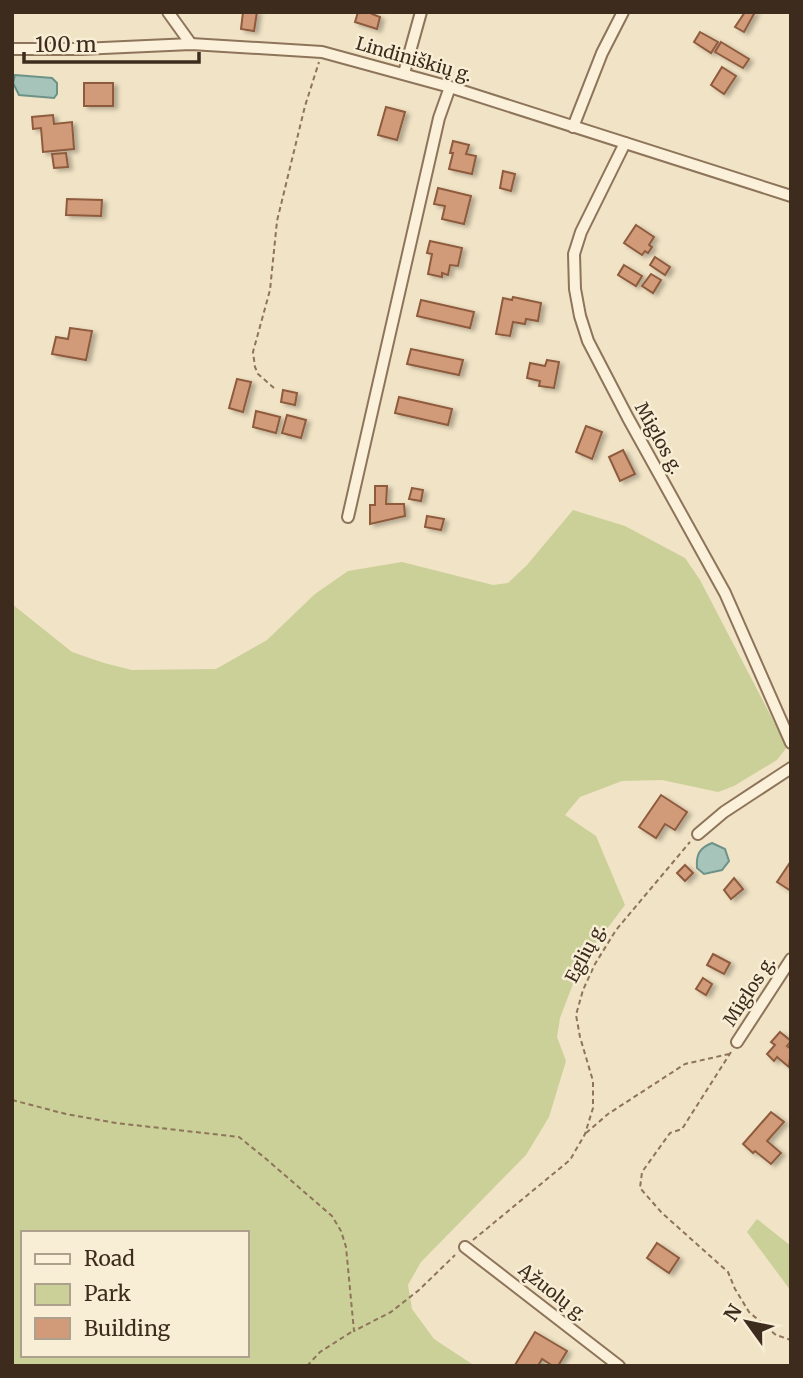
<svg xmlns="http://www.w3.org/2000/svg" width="803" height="1378" font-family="Merriweather,serif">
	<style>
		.green { fill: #cbd098; fill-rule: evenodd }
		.water { fill: #a7c4bb; stroke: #6d9389; stroke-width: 2 }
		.building { fill: #d19b79; stroke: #8e5b3e; stroke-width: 2; filter: url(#shadow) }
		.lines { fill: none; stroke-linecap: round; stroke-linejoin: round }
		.street-casing { stroke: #8d745a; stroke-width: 14 }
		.path { stroke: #8d745a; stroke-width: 2; stroke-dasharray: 5 3.5; stroke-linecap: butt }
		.street { stroke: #fbf0d9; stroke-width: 10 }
		.labels { text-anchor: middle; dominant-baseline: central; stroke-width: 5; stroke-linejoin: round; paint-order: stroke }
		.street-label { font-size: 18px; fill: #3d2c1e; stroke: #f8edd5 }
	</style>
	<defs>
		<filter id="shadow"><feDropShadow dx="4" dy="2.5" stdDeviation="2" flood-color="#0004"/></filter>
	</defs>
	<rect width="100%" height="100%" fill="#f1e3c5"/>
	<g class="green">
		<path d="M573,510L625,526L685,558L700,580L787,747L777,760L734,786L718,792L662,780L622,781L580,797L565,815L596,836L625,905L581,963L560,1018L557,1037L566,1061L549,1117L526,1155L421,1262L408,1285L412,1309L434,1339L475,1366H12V604L72,652L104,663L132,670L216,669L267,640L315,594L348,571L402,562L493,585L508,583L527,565ZM23,1233H247V1355H23Z"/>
		<polygon points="757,1219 791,1246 791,1291 747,1232"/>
	</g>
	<g class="water">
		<polygon points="15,75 52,78 57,83 57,94 54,98 19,95 13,83"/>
		<path d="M712,843L725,849L729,861L722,870L704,874L697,868C696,855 699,848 712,843Z"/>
	</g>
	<g class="building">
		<polygon points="243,12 257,12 254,31 241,29"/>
		<polygon points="358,12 373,12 372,14 380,17 377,29 355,22"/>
		<polygon points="745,12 755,12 744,32 735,27"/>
		<polygon points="700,32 718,42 711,53 694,42"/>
		<polygon points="721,42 749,59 743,68 715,52"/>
		<polygon points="722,67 736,76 724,94 711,85"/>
		<rect x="84" y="83" width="29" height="23"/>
		<polygon points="386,107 405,112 397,140 378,135"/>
		<polygon points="53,115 54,124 72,122 74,149 43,152 41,128 33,129 32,117"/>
		<polygon points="453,141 469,145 466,154 476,156 472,174 449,169 453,153 450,153"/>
		<polygon points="66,153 68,167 54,168 52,154"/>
		<polygon points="503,171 515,174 511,191 500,188"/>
		<polygon points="438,188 471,196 464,224 442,219 445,206 434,204"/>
		<polygon points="67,199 102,200 101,216 66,215"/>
		<polygon points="636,225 654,237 649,245 652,247 648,253 645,251 642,255 624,243"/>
		<polygon points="430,241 462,248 458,266 450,265 448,275 442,273 442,277 428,274 432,254 427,253"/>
		<polygon points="655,257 670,267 665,275 650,265"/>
		<polygon points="624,265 642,276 636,286 618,275"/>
		<polygon points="651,274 661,280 653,293 642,286"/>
		<polygon points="513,297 541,303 538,321 526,319 525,324 513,322 510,336 496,334 503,298 512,300"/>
		<polygon points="421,300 474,312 470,328 417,316"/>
		<polygon points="70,328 92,331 86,360 52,354 56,337 68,339"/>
		<polygon points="411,349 463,360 459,375 407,364"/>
		<polygon points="547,360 559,362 554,388 539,386 540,381 527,378 530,363 545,366"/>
		<polygon points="237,379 251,382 243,412 229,408"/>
		<polygon points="283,390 297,393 295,405 281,402"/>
		<polygon points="399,397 452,409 448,425 395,413"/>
		<polygon points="256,411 280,417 276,433 253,427"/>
		<polygon points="287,415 306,420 301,438 282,433"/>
		<polygon points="586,426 602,432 592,459 576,452"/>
		<polygon points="623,450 635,474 620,481 609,457"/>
		<polygon points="375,486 387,486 386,504 404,504 405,516 370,524 370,505 375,505"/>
		<polygon points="412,488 423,490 421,501 409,499"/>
		<polygon points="427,516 444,519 441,530 425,527"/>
		<polygon points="661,795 687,812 675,830 665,824 656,838 639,827"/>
		<polygon points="791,861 791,891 777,882"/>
		<polygon points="685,865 693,873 685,881 677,873"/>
		<polygon points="734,878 743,889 731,899 724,890"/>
		<polygon points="713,954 730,963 724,974 707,965"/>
		<polygon points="703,978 712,984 706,995 696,989"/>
		<polygon points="780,1032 791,1041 787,1046 791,1049 789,1067 777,1057 774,1061 767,1054 775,1045 771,1042"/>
		<polygon points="771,1112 784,1122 767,1141 781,1153 771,1164 755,1151 753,1153 743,1144"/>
		<polygon points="657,1243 679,1258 669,1273 647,1258"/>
		<polygon points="535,1332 567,1351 558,1366 553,1366 542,1359 538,1366 515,1365"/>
	</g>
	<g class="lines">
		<g class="street-casing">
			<g id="street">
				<polyline points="168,12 191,44"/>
				<polyline points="12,49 81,49 191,44 322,52 450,87 791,196"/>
				<polyline points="404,73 421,12"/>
				<polyline points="573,127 602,53 623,12"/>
				<polyline points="625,143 581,232 574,254 575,289 580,316 588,341 628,418 725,593 791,743"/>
				<polyline points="348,517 439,118 450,87"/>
				<polyline points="698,834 724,812 791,768"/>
				<polyline points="737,1042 791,959"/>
				<polyline points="465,1247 619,1366"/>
			</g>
		</g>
		<g class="path">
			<polyline points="274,388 258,374 255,367 253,352 270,290 277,221 305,106 319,62"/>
			<polyline points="731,1052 682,1129 670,1133 642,1172 640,1188 662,1213 728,1272 735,1289 749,1312 776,1335 791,1340"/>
			<polyline points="12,1100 66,1114 116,1123 239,1137 265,1158 332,1216 341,1231 346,1247 354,1331 391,1312 419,1290 455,1255"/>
			<polyline points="586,1133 608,1114 685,1064 729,1054"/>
			<polyline points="473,1240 570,1160 585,1134 593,1108 593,1081 580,1037 576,1015 583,990 595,964 616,930 690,842"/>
			<polyline points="307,1366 320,1352 353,1331"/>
		</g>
		<use href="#street" class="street"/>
	</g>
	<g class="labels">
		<g class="street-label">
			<text transform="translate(414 59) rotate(16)">Lindiniškių g.</text>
			<text transform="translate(659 438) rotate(61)">Miglos g.</text>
			<text transform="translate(585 953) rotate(-62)">Eglių g.</text>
			<text transform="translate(749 991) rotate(-57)">Miglos g.</text>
			<text transform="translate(553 1292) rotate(38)">Ąžuolų g.</text>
		</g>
	</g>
	<rect width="803" height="1378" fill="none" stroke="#3d2c1e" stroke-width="28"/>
	<rect x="21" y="1231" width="228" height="126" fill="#f8edd5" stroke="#ada08c" stroke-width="2"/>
	<rect x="35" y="1254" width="35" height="10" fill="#fbf0d9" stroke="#ada08c" stroke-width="2"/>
	<text x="84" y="1266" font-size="21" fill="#3d2c1e">Road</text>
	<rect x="35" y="1284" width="35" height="21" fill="#cbd098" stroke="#ada08c" stroke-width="2"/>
	<text x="84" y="1301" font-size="21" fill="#3d2c1e">Park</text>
	<rect x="35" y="1318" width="35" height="21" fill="#d19b79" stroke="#ada08c" stroke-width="2"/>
	<text x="84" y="1336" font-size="21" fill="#3d2c1e">Building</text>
	<g transform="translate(747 1322) rotate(303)" stroke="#f8edd5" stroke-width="5" paint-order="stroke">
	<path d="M0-5L12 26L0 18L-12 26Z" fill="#3d2c1e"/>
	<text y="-10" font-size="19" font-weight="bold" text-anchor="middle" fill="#3d2c1e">N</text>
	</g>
	<path d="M24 52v10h175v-10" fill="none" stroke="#3d2c1e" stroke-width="3.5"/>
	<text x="35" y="52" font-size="21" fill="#3d2c1e" stroke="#f8edd5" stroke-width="5" paint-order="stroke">100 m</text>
</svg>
